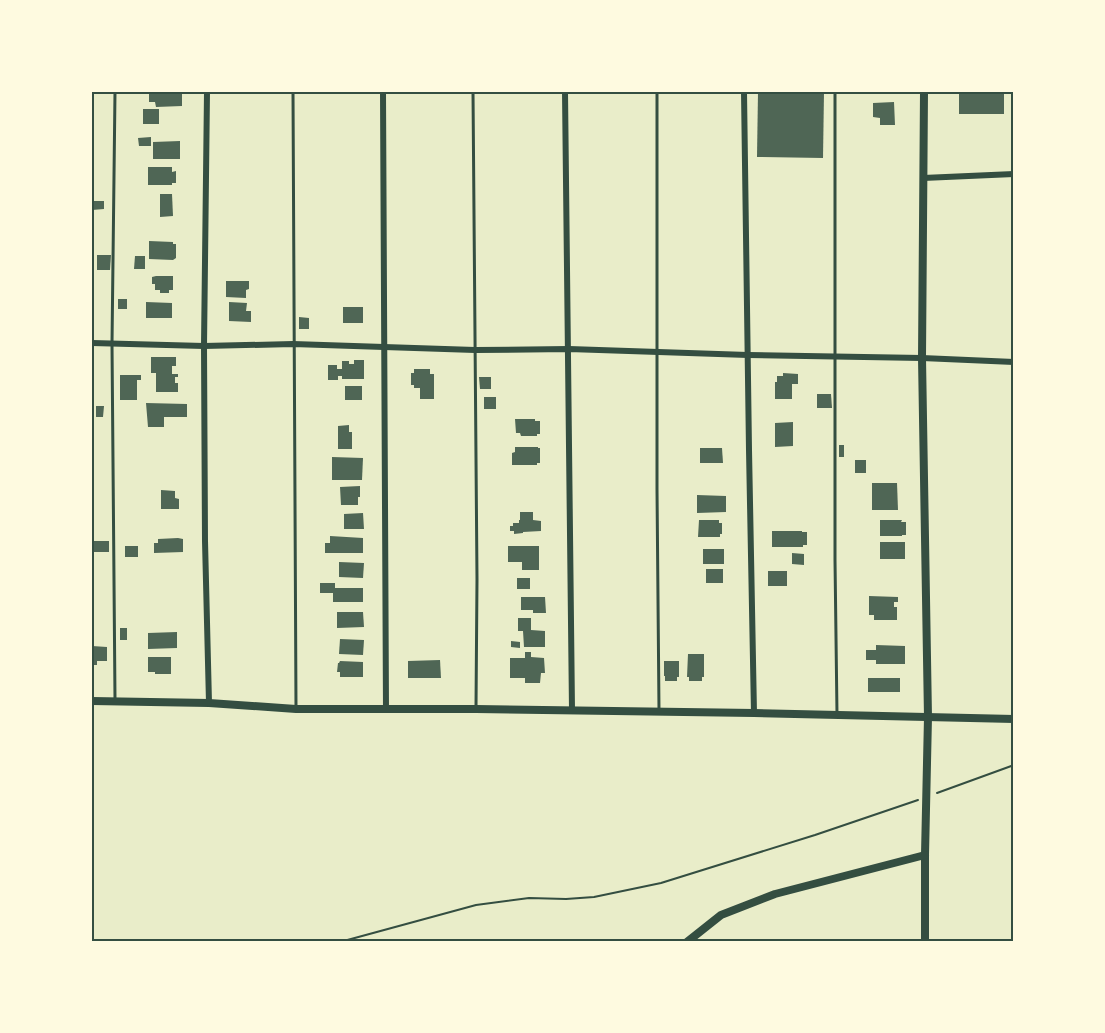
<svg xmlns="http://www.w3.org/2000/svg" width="1105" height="1033" font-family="'Exo 2',sans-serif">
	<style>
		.building { fill: #4f6655 }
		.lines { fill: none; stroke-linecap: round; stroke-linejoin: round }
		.path { stroke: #344e41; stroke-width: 2 }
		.service { stroke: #344e41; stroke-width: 3 }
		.minor { stroke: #344e41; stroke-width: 6 }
		.tertiary { stroke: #344e41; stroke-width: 8 }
		.neatline { fill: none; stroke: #344e41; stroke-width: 2 }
	</style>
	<rect width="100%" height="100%" fill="#e9edc9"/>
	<g class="building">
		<polygon points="149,92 182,92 182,106 156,107 155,102 149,102"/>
		<polygon points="758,92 824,92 823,158 757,157"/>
		<rect x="959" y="92" width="45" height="22"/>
		<polygon points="894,102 895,125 880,125 880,118 873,117 873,103"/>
		<rect x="143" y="109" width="16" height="15"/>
		<polygon points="151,137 151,146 139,146 138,138"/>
		<polygon points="180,141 180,159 153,159 153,142"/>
		<polygon points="148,167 172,167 172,172 176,171 176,183 172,183 172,185 148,185"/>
		<polygon points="160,194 172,194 173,216 160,217"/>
		<polygon points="92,201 104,201 104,209 92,210"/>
		<polygon points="149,241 173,242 173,244 176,244 176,258 173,260 149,259"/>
		<polygon points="97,255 111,255 110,270 97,270"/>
		<polygon points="135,256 145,256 145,269 134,269"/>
		<polygon points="156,276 173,276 173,290 169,290 169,293 160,293 160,290 155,290 155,284 152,284 152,277"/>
		<polygon points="226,281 249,281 249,289 246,290 246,298 226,297"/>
		<rect x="118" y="299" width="9" height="10"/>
		<polygon points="146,302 172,303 172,318 146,318"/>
		<polygon points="229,302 247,303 246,311 251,311 251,322 229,321"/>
		<rect x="343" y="307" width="20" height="16"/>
		<polygon points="299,317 309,318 309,329 299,329"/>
		<polygon points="151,357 176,357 176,366 172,366 172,374 178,374 178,377 175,377 175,383 178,383 178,392 156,392 156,373 151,373"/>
		<polygon points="354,360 364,360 364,379 342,379 342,376 338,376 338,380 328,380 328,365 337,365 337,369 342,369 342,361 349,361 349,364 354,364"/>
		<polygon points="414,369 430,369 430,374 434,374 434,399 420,399 420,388 414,388 414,385 411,385 411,373 414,373"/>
		<polygon points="783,373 798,374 798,384 792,384 792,399 775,399 775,382 777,382 777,376 783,376"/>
		<polygon points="120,375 141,375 141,380 137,380 137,400 120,400"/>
		<polygon points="479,377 491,377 491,389 480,389"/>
		<rect x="345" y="386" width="17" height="14"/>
		<polygon points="817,394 831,394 832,408 817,408"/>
		<rect x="484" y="397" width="12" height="12"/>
		<polygon points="146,403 187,404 187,417 164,417 164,427 148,427"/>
		<polygon points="96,406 104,406 103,417 96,417"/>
		<polygon points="515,419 535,419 535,421 540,421 540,434 537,434 537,436 521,436 520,433 516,433"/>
		<polygon points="793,422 793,446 775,447 775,423"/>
		<polygon points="349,425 349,432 352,432 352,449 338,449 338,426"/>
		<rect x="839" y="445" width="5" height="12"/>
		<polygon points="515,447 538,447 538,448 540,448 540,463 537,463 537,465 512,465 512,453 515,452"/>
		<polygon points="700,448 722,448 723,463 700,463"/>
		<polygon points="332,457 363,458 362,480 332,480"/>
		<rect x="855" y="460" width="11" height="13"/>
		<polygon points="872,483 897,483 898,510 872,510"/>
		<polygon points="360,486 360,497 358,497 358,505 341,505 340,487"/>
		<polygon points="161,490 175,491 175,498 179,499 179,509 161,509"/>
		<polygon points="697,495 726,496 726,512 697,513"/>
		<polygon points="520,512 533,512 533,520 541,521 541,531 523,532 523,533 514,534 514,531 510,531 510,526 513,526 513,523 519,523 519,520 520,520"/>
		<polygon points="363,513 364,529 344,529 344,514"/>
		<polygon points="699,520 719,520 719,523 722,523 722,534 720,534 720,537 698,537"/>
		<polygon points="880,520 902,520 901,522 906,522 906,535 902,535 902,536 880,536"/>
		<polygon points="772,531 802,531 802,532 807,532 807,545 803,545 803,547 772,547"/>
		<polygon points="330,536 363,538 363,553 325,553 325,543 330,543"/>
		<polygon points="178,538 183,539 183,552 154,553 154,543 158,543 158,539"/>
		<rect x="93" y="541" width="16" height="11"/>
		<rect x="880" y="542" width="25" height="17"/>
		<rect x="125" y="546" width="13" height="11"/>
		<polygon points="508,546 539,546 539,570 522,570 522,562 508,562"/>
		<rect x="703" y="549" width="21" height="15"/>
		<polygon points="792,553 804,554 804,565 792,564"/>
		<polygon points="339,562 364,563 363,578 339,577"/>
		<rect x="706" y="569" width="17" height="14"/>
		<rect x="768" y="571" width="19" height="15"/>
		<rect x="517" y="578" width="13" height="11"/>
		<polygon points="320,583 335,583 335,588 363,588 363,602 333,602 333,593 320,593"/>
		<polygon points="869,596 898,597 898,602 894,602 894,607 897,607 897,620 874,620 874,615 869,615"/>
		<polygon points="521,597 545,597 546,613 533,613 533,610 521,610"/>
		<polygon points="337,612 363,612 364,627 337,628"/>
		<polygon points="518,618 531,618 531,630 545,631 545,647 524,647 523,631 518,631"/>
		<rect x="120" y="628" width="7" height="12"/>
		<polygon points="177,632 177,648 148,649 148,633"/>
		<polygon points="340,639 364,640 363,655 339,654"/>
		<polygon points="511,641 520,642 520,648 511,647"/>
		<polygon points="876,645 905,646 905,664 876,664 876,660 866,660 866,650 876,650"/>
		<polygon points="92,646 107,647 107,661 97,661 97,665 92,665"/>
		<polygon points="525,652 531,652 531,657 544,658 545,673 541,673 540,683 525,683 525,678 510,678 510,658 525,658"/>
		<polygon points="688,654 704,654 704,677 702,677 702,681 689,681 689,677 687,677"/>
		<polygon points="148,657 171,657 171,674 155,674 155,672 148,672"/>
		<polygon points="440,660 441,678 408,678 408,661"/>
		<polygon points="340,661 363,662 363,677 340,677 340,672 337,672 338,663 339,663"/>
		<polygon points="664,661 679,661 679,677 677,677 677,681 665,681 665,676 664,676"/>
		<rect x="868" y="678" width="32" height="14"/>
	</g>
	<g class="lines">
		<g class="path">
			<polyline points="937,793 1014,765"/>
			<polyline points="340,942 476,905 529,898 566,899 594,897 661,883 815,835 918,800"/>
		</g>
		<g class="service">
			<polyline points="115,92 112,344 115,699"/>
			<polyline points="293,92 296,708"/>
			<polyline points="473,92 477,579 476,707"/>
			<polyline points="657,92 657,489 659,710"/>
			<polyline points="835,92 835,560 837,714"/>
		</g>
		<g class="minor">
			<polyline points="207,92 204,346 205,541 209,703"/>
			<polyline points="383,92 386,709"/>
			<polyline points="565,92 572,710"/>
			<polyline points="744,92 749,450 754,713"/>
			<polyline points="923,178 1014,174"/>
			<polyline points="92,343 204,346 293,344 475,350 569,349 748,355 922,358 1014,362"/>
		</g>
		<g class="tertiary">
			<polyline points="924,92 922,358 928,717 925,855 925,942"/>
			<polyline points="92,701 209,703 296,709 476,709 754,713 1014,719"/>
			<polyline points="687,942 721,915 775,894 925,855"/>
		</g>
	</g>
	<rect width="1105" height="1033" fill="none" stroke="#fefae0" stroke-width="186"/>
	<rect x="93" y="93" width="919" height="847" class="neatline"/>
</svg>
